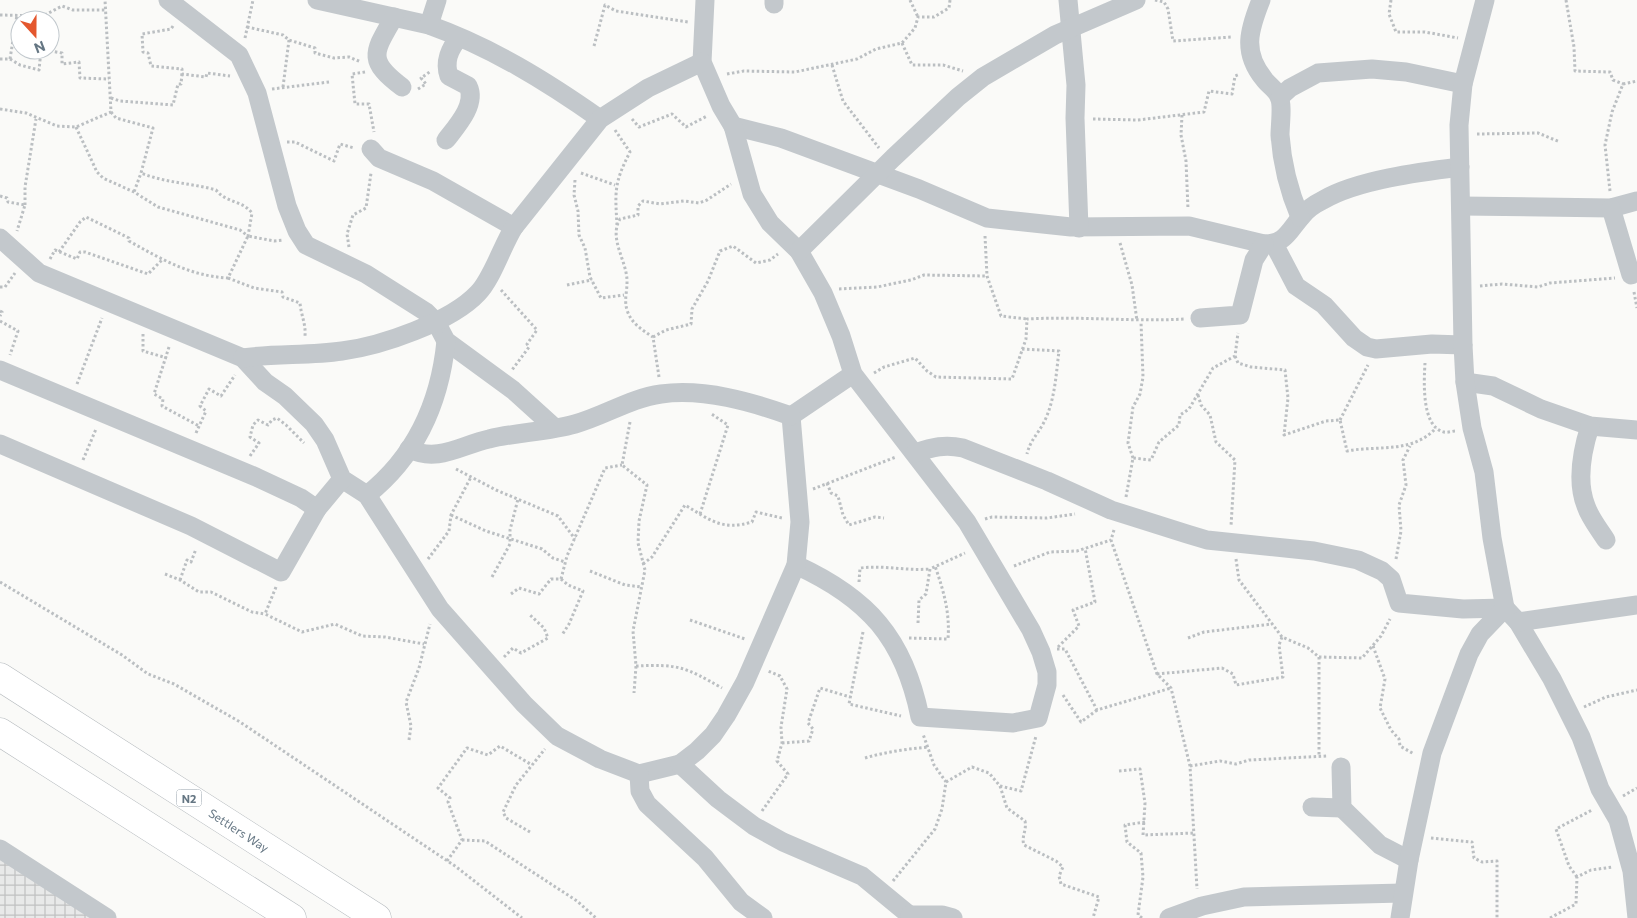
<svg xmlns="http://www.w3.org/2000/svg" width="1637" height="918" font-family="Commissioner,sans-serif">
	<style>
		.industrial { fill: url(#industrial-grid) }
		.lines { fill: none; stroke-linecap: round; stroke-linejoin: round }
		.highway-casing { stroke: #b4b9bd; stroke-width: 29 }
		.path { stroke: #bbbfc2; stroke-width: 3; stroke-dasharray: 2.5 2.5; stroke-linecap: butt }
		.minor { stroke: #c3c8cc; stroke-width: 19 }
		.highway { stroke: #fff; stroke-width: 28 }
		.labels { text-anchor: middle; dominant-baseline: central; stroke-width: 5; stroke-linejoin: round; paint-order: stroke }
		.shield { fill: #fff; stroke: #939fa8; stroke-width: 1 }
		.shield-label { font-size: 11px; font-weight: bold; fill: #657683 }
		.street-label { font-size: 12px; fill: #657683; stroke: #fff }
	</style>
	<defs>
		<pattern id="industrial-grid" width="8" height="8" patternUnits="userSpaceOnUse" patternTransform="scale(1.25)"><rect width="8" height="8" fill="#e8e9e9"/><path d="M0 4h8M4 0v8" fill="none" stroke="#c0c1c2"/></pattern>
	</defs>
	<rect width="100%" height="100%" fill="#fafaf8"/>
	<polygon class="industrial" points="0,849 107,918 0,918"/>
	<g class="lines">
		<g class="highway-casing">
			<g id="highway">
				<polyline points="0,677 377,918"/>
				<polyline points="0,732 292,918"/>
			</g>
		</g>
		<g class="path">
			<polyline points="910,0 918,17"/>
			<polyline points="1155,0 1164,2 1168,9 1173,41 1232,37"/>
			<polyline points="1391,0 1389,14 1396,32 1425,32 1458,38"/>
			<polyline points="1566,0 1574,47 1575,71 1610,72 1613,80 1623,84"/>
			<polyline points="0,15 43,16 62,6 73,10 105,10"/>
			<polyline points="173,26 171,29 142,34 143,52 148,53 151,66 182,69 182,74 206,77 207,73 230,76"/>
			<polyline points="247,27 283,35 289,40 315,48 315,53 334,58 349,57 361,62"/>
			<polyline points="245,38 253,0"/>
			<polyline points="902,43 912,65 943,65 963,71"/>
			<polyline points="594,46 605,5 616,11 688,22"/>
			<polyline points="45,50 62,53 62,64 79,62 80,78 109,79"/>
			<polyline points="0,59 10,59 17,15"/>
			<polyline points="10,59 20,65 39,70 41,50"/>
			<polyline points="832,65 843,101 879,148"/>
			<polyline points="365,72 352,74 355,104 369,104 374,132"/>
			<polyline points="727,74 744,71 795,72 857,59 876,49 902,43 915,28 918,17 934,17 949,8 950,0"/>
			<polyline points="283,87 289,40"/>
			<polyline points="272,89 329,82"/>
			<polyline points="418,89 426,84 421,78 431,71"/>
			<polyline points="111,98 120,101 173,105 178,84 181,84 182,74"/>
			<polyline points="0,109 26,113 57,126 76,127 111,112 105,0"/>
			<polyline points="111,112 116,118 153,128 141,173 134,192"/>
			<polyline points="1182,115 1181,135 1186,161 1188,209"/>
			<polyline points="632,119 639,127 672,114 686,127 707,116"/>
			<polyline points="1093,119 1138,120 1204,112 1209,91 1232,94 1235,76 1240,74"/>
			<path d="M76,127L97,172L103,178L134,192L158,207L240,230L248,236L252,213C242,200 226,203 216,190C191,183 166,183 141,173"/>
			<path d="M615,130L630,152C614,183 615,191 617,225"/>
			<polyline points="1477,134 1538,133 1560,142"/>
			<polyline points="287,142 295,142 334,161 340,144 354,148"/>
			<polyline points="581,173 615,185"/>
			<polyline points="575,180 574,195 578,211 579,235 585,248 590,277 601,298 624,295"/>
			<polyline points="1610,191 1605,145 1612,112 1623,84 1637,81"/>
			<polyline points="0,196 7,198 8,202 25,205 17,231"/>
			<polyline points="25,205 25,187 36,119"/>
			<polyline points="985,236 987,276 1001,316 1027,319"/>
			<polyline points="1120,243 1132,285 1137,321"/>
			<polyline points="349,247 347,234 353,215 366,208 371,173"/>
			<path d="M59,252L80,222L86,217L129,238V241C161,259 190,276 228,278L248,236L274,241L283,240"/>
			<polyline points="50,259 55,250 77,259 80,252 85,252 148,274 162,260"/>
			<path d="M228,278L254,288L282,292L283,297L300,303C301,315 306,324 305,336"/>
			<polyline points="567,285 592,280"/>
			<polyline points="1480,286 1502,284 1538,287 1550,283 1615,278"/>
			<polyline points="0,287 5,287 15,273"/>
			<polyline points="839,289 877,287 911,280 924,275 987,276"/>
			<polyline points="501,290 537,330 527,344 529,347 512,370"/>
			<polyline points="1634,292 1637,308"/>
			<polyline points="0,311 2,312 0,316"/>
			<polyline points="0,321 18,331 10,355"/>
			<polyline points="143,334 143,351 167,358"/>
			<polyline points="653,337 666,330 691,324 692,309 708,281 720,251 733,246 756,263 770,260 778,254"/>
			<polyline points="169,347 154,394 163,399 162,406 199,426"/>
			<path d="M1022,349L1059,351C1056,374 1055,402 1043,424C1037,435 1030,441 1027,454"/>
			<path d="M1235,356L1238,363L1251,367L1285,370L1288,398L1284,435L1326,421L1340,420L1347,451C1378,445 1412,454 1436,428"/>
			<path d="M1425,363C1424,380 1421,427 1444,432C1447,433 1452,431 1456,431"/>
			<path d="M874,373L884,367L915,358L927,371L936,377L1012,379L1026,339L1027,319C1080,316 1132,322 1184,319"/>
			<path d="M659,377L653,337C642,330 631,323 627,310C624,300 627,292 627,283C628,262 608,239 620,219L638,215V206L643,201L660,204L684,201L699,203L707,200L731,184"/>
			<polyline points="77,384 102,318"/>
			<polyline points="1198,395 1201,405 1210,415 1216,442 1235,460 1231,526"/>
			<polyline points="1340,420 1368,365"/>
			<polyline points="630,422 622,465 647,485 639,521 638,543 645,570 633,631 636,666 634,693"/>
			<polyline points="196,433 206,411 200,406 209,389 221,396 235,375"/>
			<polyline points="250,456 259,443 250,437 253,425 258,420 268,425 272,420 277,418 286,425 304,443"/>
			<polyline points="1133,458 1128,443 1133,407 1140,394 1143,377 1141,322"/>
			<polyline points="83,460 96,429"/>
			<polyline points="456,469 496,490 558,516 575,539"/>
			<polyline points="827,483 831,493 838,496 843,515 849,525 875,517 884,518"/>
			<polyline points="813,489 896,457"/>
			<polyline points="1126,497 1133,458 1151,460 1159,442 1179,425 1180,415 1189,409 1213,368 1235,356 1238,333"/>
			<polyline points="700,514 728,425 710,413"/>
			<polyline points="451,515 486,531 542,549 553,558 565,562"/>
			<polyline points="985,519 992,517 1047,518 1075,514"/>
			<polyline points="1114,530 1111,540 1157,674 1171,688 1190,766 1197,889"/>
			<polyline points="428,559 449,531 451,515 471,477"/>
			<polyline points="1236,559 1239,580 1282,637 1308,648 1319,657 1362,658 1381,636 1390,619"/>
			<polyline points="1396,559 1401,531 1399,505 1406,485 1403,460 1410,446"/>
			<path d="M643,564L652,557L685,505C710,520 722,531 752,522L756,512L782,518"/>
			<polyline points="1014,566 1050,552 1077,551 1111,540"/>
			<polyline points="590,571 625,585 642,587"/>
			<polyline points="165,574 180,580 199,592 211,592 252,612 265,614"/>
			<polyline points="492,577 510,544 510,530 518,499"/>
			<polyline points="561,579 568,585 583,591 569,624 562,635"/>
			<polyline points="180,580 187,560 191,562 196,549"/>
			<polyline points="0,582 122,655 148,674 174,684 240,722 455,866 522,918"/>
			<path d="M859,582L860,568C884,565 906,571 930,569"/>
			<polyline points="276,587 265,614 302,632 335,624 362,636 385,637 424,644"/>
			<polyline points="511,594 519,588 539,594 551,579 561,579 567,556 605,468 622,465"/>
			<polyline points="690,620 745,639"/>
			<polyline points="918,623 919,600 926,594 930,569 965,553"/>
			<polyline points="863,632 849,704 901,716"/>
			<path d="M909,638L948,639C950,613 944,592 935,566"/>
			<polyline points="1188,638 1204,632 1272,624"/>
			<polyline points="1373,646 1385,679 1380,708 1391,730 1399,739 1400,746 1414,754"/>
			<polyline points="1058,647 1079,626 1073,610 1095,602 1085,548"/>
			<polyline points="1057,649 1065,649 1097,710 1171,688"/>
			<polyline points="504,657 513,648 521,653 548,638 544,628 530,615"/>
			<polyline points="1319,657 1319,755"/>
			<path d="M636,666C679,664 685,667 722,688"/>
			<polyline points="1157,674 1222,668 1233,674 1236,685 1283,677 1279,645 1282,637"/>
			<polyline points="1063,695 1081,722 1097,710"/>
			<polyline points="1584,707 1606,697 1637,690"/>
			<polyline points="409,740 411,726 406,702 419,668 430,624"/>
			<polyline points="782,743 809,741 813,729 808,723 820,688 850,697"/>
			<path d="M865,758C885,752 907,749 928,747"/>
			<polyline points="1190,766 1220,761 1236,764 1249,760 1328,756"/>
			<polyline points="1119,771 1140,769 1145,803 1143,835 1194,833"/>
			<polyline points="946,782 972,767 989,773 1000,786 1021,791 1036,736"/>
			<path d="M1000,786L1007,808L1025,821C1027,830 1021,837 1024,845L1056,861L1063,867L1059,876L1061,884L1099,897L1093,918"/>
			<polyline points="1623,796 1637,788"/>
			<polyline points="762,811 788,774 777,761 782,743 781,727 787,689 780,676 768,671"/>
			<polyline points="530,832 506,818 503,812 516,785 545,749"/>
			<polyline points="1431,838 1472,842 1474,858 1482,862 1497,861 1497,918"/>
			<polyline points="462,840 485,841 577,901 596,918"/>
			<polyline points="447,861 462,840 448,802 450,798 438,788 467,748 488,755 500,746 532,765"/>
			<polyline points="1577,877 1569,866 1556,829 1592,810"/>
			<polyline points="893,881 935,829 942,809 946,782 934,765 923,734"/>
			<polyline points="1142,918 1138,915 1143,877 1141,853 1127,842 1125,825 1145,822"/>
			<polyline points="1550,918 1576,904 1577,877 1591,870 1613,867"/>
		</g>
		<g class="minor">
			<polyline points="168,0 239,55 257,93 287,206 297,231 306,245 366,274 426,312 436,322 446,341 513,390 555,428"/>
			<path d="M317,0L429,25C491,47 546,81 600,119"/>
			<path d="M705,0L702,62L721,106L733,126L781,138L919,189L987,218L1071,227L1189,226L1264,244C1286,244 1289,230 1302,216C1307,209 1315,204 1323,200C1357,180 1420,172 1460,167"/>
			<polyline points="1068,0 1076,85 1075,118 1079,228"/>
			<path d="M1261,0C1249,30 1242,52 1264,79C1268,85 1277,90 1279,97C1283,104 1280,126 1280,135C1282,164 1289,191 1300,217"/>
			<polyline points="774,4 774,0"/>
			<path d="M394,17C374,52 366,60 402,87"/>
			<polyline points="429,25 437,0"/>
			<polyline points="1280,97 1290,88 1318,73 1372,69 1406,72 1463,84"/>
			<path d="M733,126L752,194L770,223L799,251L823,293L841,336L853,374L967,522L1031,630L1041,652L1047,672V685L1038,718L1013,723L920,717C904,638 868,598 796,565"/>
			<path d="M446,140C457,126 477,104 468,86L449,76C444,62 450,48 459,38"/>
			<polyline points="371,149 379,158 433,181 514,227"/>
			<polyline points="1461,206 1611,208 1637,201"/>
			<polyline points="1611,208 1631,275"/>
			<polyline points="0,238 39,273 243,358 265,382 285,396 314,424 325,440 342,479 367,495 440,609 524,704 557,736 600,759 639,774 680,764 697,751 713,735 726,716 745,682 796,565 800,522 791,416"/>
			<polyline points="1274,244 1296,286 1324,305 1354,338 1367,347 1376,349 1432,344 1463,345"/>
			<polyline points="799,251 893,158 958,97 983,77 1055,35 1136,0"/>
			<polyline points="1200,318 1240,315 1254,260 1264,244"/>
			<path d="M243,358C275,353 309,356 342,351C381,346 451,322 478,293C492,279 502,246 514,227L600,119L648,88L702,62"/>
			<polyline points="0,370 256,477 301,498 317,509"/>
			<polyline points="1465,382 1493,386 1541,409 1590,426 1637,430"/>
			<polyline points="791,416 853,374"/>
			<path d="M1590,426C1582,451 1576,481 1586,506C1590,518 1599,529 1606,540"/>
			<polyline points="0,444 191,526 281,572 317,509 342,479"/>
			<path d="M409,449C438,463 461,445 489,439C517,432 547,432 575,424C604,416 631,398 661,394C704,388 752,402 791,416"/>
			<path d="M915,453C933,447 945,444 963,448L1047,481L1111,510L1187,534L1207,540L1314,551L1358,560L1382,571L1391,579L1399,603L1463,609L1505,608L1518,622L1552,679L1581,737L1600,789L1618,820L1632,871L1637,918"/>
			<path d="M367,495C416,456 440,402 446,341"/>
			<polyline points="1518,622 1637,605"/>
			<polyline points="680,764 718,799 754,826 783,842 862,876 913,918"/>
			<polyline points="1341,767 1342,808 1380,845 1409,860"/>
			<polyline points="639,774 640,791 647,804 705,858 741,902 763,918"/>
			<polyline points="1312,807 1342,808"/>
			<polyline points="0,849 107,918"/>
			<polyline points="910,915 942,915 953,918"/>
			<polyline points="1169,918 1202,906 1244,897 1403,893"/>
			<polyline points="1400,918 1409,860 1432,753 1469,654 1480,634 1505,608 1492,538 1484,472 1472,428 1465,382 1463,345 1459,125 1463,84 1485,0"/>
		</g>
		<use href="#highway" class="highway"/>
	</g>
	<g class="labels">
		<rect class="shield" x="176.5" y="789.5" width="25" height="17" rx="4"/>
		<g class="shield-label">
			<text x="189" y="798">N2</text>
		</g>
		<g class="street-label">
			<text transform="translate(239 830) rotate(33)">Settlers Way</text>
		</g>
	</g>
	<g transform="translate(35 35) rotate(159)"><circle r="24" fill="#ffffff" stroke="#c1c8cd"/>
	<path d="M0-4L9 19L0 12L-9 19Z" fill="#e4572e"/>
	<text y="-8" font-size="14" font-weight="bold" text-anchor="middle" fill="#657683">N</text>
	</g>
</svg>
